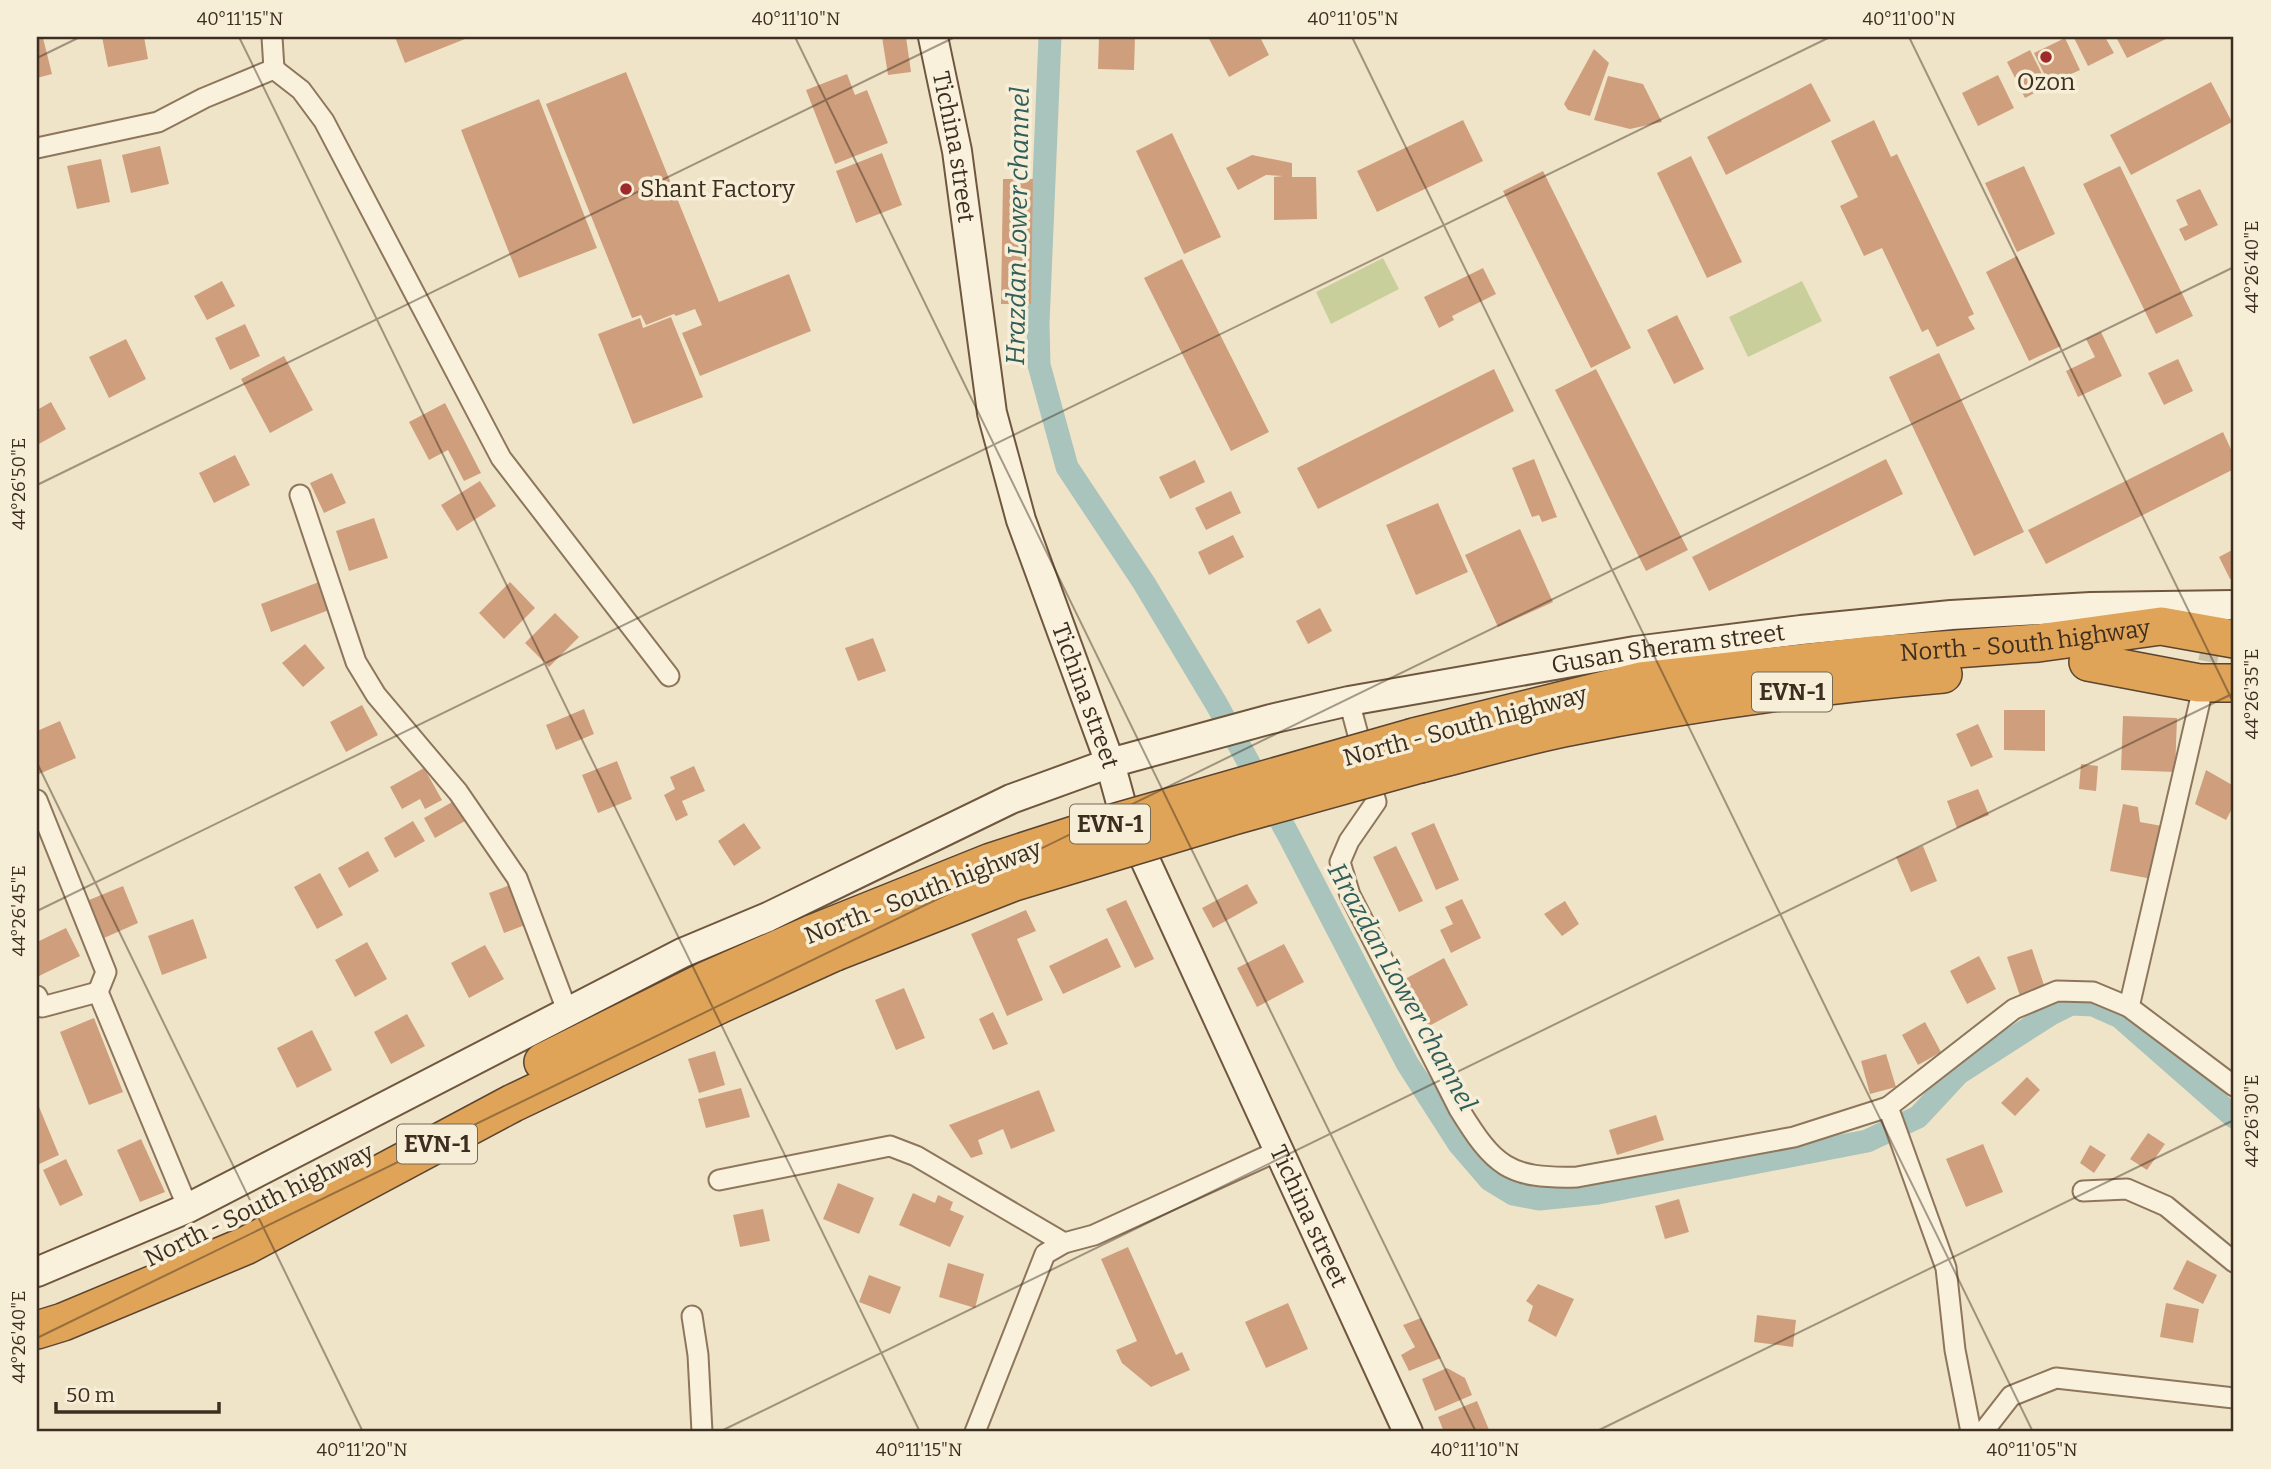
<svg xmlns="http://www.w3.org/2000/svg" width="2271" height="1469" font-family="Bitter,serif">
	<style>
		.green { fill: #c9cf9b }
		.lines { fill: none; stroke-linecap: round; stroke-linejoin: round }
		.canal { stroke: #a9c4bc; stroke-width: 23 }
		.building { fill: #cf9f7d }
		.street-tunnel { stroke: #ccc0a6; stroke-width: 19; stroke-dasharray: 19 10; stroke-linecap: butt }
		.street-casing { stroke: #8d765c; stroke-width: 23 }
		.secondary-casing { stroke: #6f573f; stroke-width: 32 }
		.highway-casing { stroke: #5b4430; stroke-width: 40 }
		.street { stroke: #faf1dc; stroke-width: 19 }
		.secondary { stroke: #faf1dc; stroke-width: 28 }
		.highway { stroke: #e0a458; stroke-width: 37 }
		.highway-bridge-casing { stroke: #5b4430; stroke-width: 40; stroke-linecap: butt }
		.highway-bridge { stroke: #e0a458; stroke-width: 37 }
		.ticks { fill: none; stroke: #3d2e20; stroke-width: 2; stroke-opacity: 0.45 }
		.poi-dot { fill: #9e2a2b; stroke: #f7eed8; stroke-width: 2.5 }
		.labels { text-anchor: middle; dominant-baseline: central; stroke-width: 7; stroke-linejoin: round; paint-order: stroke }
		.shield { fill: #f7eed8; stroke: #756857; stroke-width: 2 }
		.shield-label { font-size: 23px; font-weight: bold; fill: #3d2e20 }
		.poi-label { font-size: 24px; fill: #3d2e20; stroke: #f7eed8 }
		.street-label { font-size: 24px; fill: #3d2e20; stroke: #f7eed8 }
		.water-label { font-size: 26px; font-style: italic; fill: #2f5d5a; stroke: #f7eed8 }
		.neatline { fill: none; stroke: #3d2e20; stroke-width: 2.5 }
		.ticks-label { font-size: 18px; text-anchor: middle; fill: #3d2e20 }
	</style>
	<rect width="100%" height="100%" fill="#f0e4c8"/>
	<g class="green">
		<polygon points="1383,258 1399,289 1331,324 1316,292"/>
		<polygon points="1802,281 1822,321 1748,357 1729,317"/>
	</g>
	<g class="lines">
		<polyline class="canal" points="1050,37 1038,324 1039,365 1067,467 1144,583 1217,705 1289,836 1407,1063 1459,1144 1490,1180 1513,1194 1539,1199 1598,1193 1867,1141 1918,1117 1959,1073 2051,1014 2071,1004 2093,1005 2120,1017 2234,1117"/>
	</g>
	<g class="building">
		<polygon points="102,37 144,37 148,59 108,67"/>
		<polygon points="395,37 470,37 405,63"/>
		<polygon points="882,37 906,37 911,72 888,75"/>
		<polygon points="1099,37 1135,37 1134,70 1098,69"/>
		<polygon points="1208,37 1260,37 1269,55 1229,77"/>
		<polygon points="2077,37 2105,37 2114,53 2088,66 2074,38"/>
		<polygon points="2116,37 2170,37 2127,58"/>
		<polygon points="43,38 52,74 37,78 37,40"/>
		<polygon points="2065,38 2080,70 2049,84 2034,53"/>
		<polygon points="1594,49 1609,63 1590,116 1568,110 1564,104"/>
		<polygon points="2030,50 2048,86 2025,98 2007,62"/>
		<polygon points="626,72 719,302 789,274 811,331 700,376 682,333 702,325 695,309 676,316 674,314 646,325 641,315 632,318 546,104"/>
		<polygon points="847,74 855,95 867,90 888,143 835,164 806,90"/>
		<polygon points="1998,75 2014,108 1978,126 1962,93"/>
		<polygon points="1608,76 1643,84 1662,122 1630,129 1594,120"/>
		<polygon points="2211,82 2232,122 2131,175 2110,135"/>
		<polygon points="1811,83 1831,121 1726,175 1707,137"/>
		<polygon points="539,99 597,248 519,278 461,130"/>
		<polygon points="1463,120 1483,161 1377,212 1357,171"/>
		<polygon points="1874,120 1891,157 1897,154 1974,314 1968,317 1975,329 1937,347 1928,329 1922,332 1882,248 1864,256 1840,206 1858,197 1831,141"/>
		<polygon points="1172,133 1221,237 1184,254 1136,151"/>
		<polygon points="160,146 169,184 131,193 122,155"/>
		<polygon points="882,153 902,205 856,223 836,171"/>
		<polygon points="1252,155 1292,163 1292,177 1316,177 1317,219 1274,220 1274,177 1283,176 1266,175 1238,190 1226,168"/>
		<polygon points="1691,156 1742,262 1707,278 1657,173"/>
		<polygon points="101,159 110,202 77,209 67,166"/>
		<polygon points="2024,166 2055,234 2017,252 1985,183"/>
		<polygon points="2120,166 2193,316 2156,334 2083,184"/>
		<polygon points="1543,171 1631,348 1591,368 1503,191"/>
		<polygon points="1003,179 1033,179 1031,304 1001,304"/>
		<polygon points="2200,189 2218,225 2185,241 2179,229 2188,225 2176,200"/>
		<polygon points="2017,256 2061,346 2029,361 1986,272"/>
		<polygon points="1182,259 1269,432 1231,451 1144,278"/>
		<polygon points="1483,268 1496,294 1452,316 1454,320 1439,328 1424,297"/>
		<polygon points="222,281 235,306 207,320 194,296"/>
		<polygon points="1677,315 1704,369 1674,384 1647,330"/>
		<polygon points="671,317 703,397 633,424 598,334 640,318 643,328"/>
		<polygon points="245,324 260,356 230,370 215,338"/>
		<polygon points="2101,332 2122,376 2078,397 2066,371 2095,357 2086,339"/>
		<polygon points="126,339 146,379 109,398 89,357"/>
		<polygon points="1939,353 2024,532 1974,556 1889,377"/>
		<polygon points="284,356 313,410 270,433 241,379"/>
		<polygon points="2178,359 2193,391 2164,405 2148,373"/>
		<polygon points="1494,369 1514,411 1318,509 1297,468"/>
		<polygon points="1596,369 1688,550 1646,571 1555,390"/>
		<polygon points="51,402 66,429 37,445 37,410"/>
		<polygon points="445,403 481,473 464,481 448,450 429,460 409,422"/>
		<polygon points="2223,432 2234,456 2234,469 2046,564 2028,530"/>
		<polygon points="235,455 250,485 214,503 199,473"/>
		<polygon points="1534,459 1557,517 1542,522 1539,515 1532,517 1512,468"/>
		<polygon points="1886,459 1903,494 1709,591 1692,557"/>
		<polygon points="1195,460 1205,482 1170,499 1159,477"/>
		<polygon points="332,473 346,503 324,513 310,483"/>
		<polygon points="480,481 496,506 457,531 441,505"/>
		<polygon points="1231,491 1241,513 1206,530 1195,508"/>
		<polygon points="1438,503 1468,572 1416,595 1386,525"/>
		<polygon points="374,518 388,558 349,571 336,531"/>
		<polygon points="1520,529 1553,602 1498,627 1465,555"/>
		<polygon points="1233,535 1244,557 1209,575 1198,552"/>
		<polygon points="2234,549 2234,579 2230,579 2219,557"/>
		<polygon points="319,582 329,610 271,632 261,604"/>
		<polygon points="510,582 535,608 504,639 479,613"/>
		<polygon points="1320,608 1332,631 1308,644 1296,621"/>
		<polygon points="555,613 579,637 549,667 525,643"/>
		<polygon points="873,638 886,671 858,681 845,648"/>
		<polygon points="305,644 325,668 303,687 282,663"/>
		<polygon points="362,705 378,735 346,752 330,722"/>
		<polygon points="584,709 594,734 556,750 546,725"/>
		<polygon points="2004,710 2045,710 2045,751 2004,750"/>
		<polygon points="2123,716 2177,718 2175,772 2121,770"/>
		<polygon points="60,721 76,758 39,774 37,731"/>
		<polygon points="1978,724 1993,757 1971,767 1956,734"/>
		<polygon points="617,761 632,799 598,813 582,775"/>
		<polygon points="2081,764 2098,766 2096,791 2079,789"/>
		<polygon points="694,766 705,791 682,801 688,815 676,821 664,795 675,789 670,777"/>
		<polygon points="424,768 442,800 425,809 420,799 402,809 390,787"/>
		<polygon points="2206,770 2234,786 2234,805 2226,820 2195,804"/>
		<polygon points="1978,789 1989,815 1957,828 1947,801"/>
		<polygon points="454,801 465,821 435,838 424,818"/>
		<polygon points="2123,804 2138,807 2140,822 2162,826 2152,879 2110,871"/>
		<polygon points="413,821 425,841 395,858 384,838"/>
		<polygon points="744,823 761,848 734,866 718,841"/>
		<polygon points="1434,823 1459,880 1436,890 1411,833"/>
		<polygon points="1396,846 1423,901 1399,912 1373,857"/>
		<polygon points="1923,846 1937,881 1911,892 1896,857"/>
		<polygon points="368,851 379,871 349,888 338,868"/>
		<polygon points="320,873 343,915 317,929 294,887"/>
		<polygon points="1247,884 1258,903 1213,928 1202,908"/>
		<polygon points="510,885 525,925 504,933 489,893"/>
		<polygon points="123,886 138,923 104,938 89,900"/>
		<polygon points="1462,899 1481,938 1451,953 1440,930 1453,924 1445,907"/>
		<polygon points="1126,900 1154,959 1135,968 1106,909"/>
		<polygon points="1565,901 1579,924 1562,936 1544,914"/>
		<polygon points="1026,910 1036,931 1017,939 1043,1000 1007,1016 971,934"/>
		<polygon points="193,919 207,958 162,975 148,936"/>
		<polygon points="66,928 80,956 37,977 37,942"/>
		<polygon points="1107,938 1121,967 1063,994 1049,966"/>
		<polygon points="367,942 387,979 355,997 335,960"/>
		<polygon points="1284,944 1304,982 1257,1007 1237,968"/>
		<polygon points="485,945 504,979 469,998 451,963"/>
		<polygon points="2032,949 2045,988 2020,996 2007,957"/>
		<polygon points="1979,956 1996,989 1967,1004 1950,971"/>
		<polygon points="1444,958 1468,1005 1429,1026 1405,979"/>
		<polygon points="904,988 925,1038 896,1050 875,1000"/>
		<polygon points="993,1012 1008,1044 993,1050 979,1019"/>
		<polygon points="407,1014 425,1046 391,1064 374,1032"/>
		<polygon points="94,1018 123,1092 89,1105 60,1032"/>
		<polygon points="1925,1022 1941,1052 1918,1065 1902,1035"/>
		<polygon points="312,1030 332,1070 297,1088 277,1048"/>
		<polygon points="715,1051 725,1085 699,1093 688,1059"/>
		<polygon points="1886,1054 1896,1087 1870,1094 1861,1061"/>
		<polygon points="2027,1077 2040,1090 2015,1116 2001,1103"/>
		<polygon points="741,1088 750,1117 706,1128 698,1099"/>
		<polygon points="1039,1090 1055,1131 1011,1149 1003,1129 978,1140 983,1154 971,1158 949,1125"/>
		<polygon points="37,1102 59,1155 37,1165"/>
		<polygon points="1656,1115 1664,1140 1617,1155 1609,1130"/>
		<polygon points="2148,1133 2165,1144 2147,1170 2130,1159"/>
		<polygon points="141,1139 165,1192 140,1202 117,1150"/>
		<polygon points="1983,1144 2003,1192 1966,1207 1946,1159"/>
		<polygon points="2090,1145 2106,1155 2094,1173 2080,1163"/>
		<polygon points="66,1159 83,1195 60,1206 43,1170"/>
		<polygon points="838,1183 874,1198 859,1234 823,1219"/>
		<polygon points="913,1193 935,1203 938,1195 953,1202 950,1210 964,1216 950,1247 899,1225"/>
		<polygon points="1679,1199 1689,1232 1665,1239 1655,1206"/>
		<polygon points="763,1209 770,1241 740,1247 733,1215"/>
		<polygon points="1128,1247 1176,1355 1182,1352 1190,1370 1151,1387 1122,1363 1116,1350 1137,1341 1101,1259"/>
		<polygon points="2187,1260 2217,1275 2203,1304 2173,1289"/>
		<polygon points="948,1263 984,1274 975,1308 939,1297"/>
		<polygon points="869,1275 901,1287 890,1314 859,1302"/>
		<polygon points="1538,1284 1574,1299 1556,1337 1528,1321 1533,1306 1526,1301"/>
		<polygon points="1288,1303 1308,1349 1266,1368 1245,1322"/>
		<polygon points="2166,1303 2199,1309 2193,1343 2160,1337"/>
		<polygon points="1757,1315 1796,1320 1793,1347 1754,1342"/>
		<polygon points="1421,1318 1441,1358 1409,1371 1401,1355 1415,1347 1403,1325"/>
		<polygon points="1447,1368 1465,1378 1472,1395 1435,1411 1422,1379"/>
		<polygon points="1477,1401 1490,1432 1444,1432 1438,1417"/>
	</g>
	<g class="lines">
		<polyline class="street-tunnel" points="2202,690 2214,630"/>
		<g class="street-casing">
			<g id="street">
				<polyline points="274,69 301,90 324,121 501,458 669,676"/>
				<polyline points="37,148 158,122 204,98 274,69 272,37"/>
				<polyline points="300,495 356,662 376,695 458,792 517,878 568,1013"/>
				<path d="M1349,701L1376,802L1349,841L1340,862L1350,895L1459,1109C1494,1166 1508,1179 1577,1177L1794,1137L1888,1107"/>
				<polyline points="37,800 106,972 98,992 188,1208"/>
				<polyline points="37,996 42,1007 98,992"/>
				<polyline points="2129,1007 2200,701"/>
				<polyline points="719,1180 890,1146 916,1156 1064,1243 1094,1235 1280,1150"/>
				<polyline points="2083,1191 2127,1189 2166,1206 2234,1262"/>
				<polyline points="692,1316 698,1355 702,1432"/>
				<polyline points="975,1432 1045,1254 1064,1243"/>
				<polyline points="1971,1432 1955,1350 1946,1268 1888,1107 2014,1009 2057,991 2093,992 2129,1007 2234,1086"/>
				<polyline points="1983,1432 2011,1396 2056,1378 2234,1398"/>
			</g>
		</g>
		<g class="secondary-casing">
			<g id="secondary">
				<path id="s1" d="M933,37L957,151L992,413L1021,520L1110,763L1124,814L1408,1432"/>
				<path id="s2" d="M37,1272L188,1208L682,953L768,917L1011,799L1110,763L1271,719L1349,701L1635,651L1801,630L1951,615L2091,607L2234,605"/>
			</g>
		</g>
		<g class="highway-casing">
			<g id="highway">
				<polyline points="2088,662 2199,683 2234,683"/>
				<path id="s3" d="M1414,737L1641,681L1874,655L2038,643L2161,626L2234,639"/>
				<path d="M1420,764C1468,752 1516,738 1564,728C1687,703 1818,685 1943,674"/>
				<polyline points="543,1062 705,981 814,933"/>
				<polyline points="37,1330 63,1322 245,1246 513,1103 723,1003 835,952"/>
			</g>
		</g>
		<use href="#street" class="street"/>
		<use href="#secondary" class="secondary"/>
		<use href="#highway" class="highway"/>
		<g class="highway-bridge-casing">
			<g id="highway-bridge">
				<polyline points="814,933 991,862 1099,827 1414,737"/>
				<polyline points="835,952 1014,882 1233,816 1420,764"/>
			</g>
		</g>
		<use href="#highway-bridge" class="highway-bridge"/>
	</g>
	<path class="ticks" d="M239,37L920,1432M795,37L1476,1432M1352,37L2033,1432M1909,37L2234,704M37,58L80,37M37,485L955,37M37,763L363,1432M37,911L1830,37M37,1338L2234,267M719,1432L2234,693M1595,1432L2234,1120"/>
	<g class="poi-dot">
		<circle cx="2046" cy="57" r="7"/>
		<circle cx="626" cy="189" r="7"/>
	</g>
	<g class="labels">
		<g class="shield">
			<rect x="1752" y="672.5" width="80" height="39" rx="5"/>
			<rect x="1070" y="804.5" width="80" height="39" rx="5"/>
			<rect x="397" y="1124.5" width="80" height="39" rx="5"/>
		</g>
		<g class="shield-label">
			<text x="1792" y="692">EVN-1</text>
			<text x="1110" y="824">EVN-1</text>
			<text x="437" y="1144">EVN-1</text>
		</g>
		<g class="poi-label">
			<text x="2046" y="82">Ozon</text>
			<text x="640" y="189" text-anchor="start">Shant Factory</text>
		</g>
		<g class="street-label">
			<text stroke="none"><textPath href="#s1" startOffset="112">Tichina street</textPath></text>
			<text stroke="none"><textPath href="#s3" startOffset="620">North - South highway</textPath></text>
			<text stroke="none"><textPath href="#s2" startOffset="1759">Gusan Sheram street</textPath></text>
			<text stroke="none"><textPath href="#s1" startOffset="679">Tichina street</textPath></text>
			<text transform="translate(1465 726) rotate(-15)">North - South highway</text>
			<text transform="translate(923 892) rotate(-21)">North - South highway</text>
			<text transform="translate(259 1205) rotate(-26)">North - South highway</text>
			<text stroke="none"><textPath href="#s1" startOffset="1246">Tichina street</textPath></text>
		</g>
		<g class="water-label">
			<text transform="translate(1018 226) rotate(-89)">Hrazdan Lower channel</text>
			<text transform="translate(1402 987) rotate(61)">Hrazdan Lower channel</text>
		</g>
	</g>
	<rect width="2271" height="1469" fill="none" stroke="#f7eed8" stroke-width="77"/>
	<path d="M56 1402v10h163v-10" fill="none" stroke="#3d2e20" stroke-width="3.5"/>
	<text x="66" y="1402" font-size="21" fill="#3d2e20" stroke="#f7eed8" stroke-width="5" paint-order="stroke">50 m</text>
	<rect x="38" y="38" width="2194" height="1392" class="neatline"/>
	<g class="ticks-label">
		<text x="240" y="25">40°11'15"N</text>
		<text x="796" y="25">40°11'10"N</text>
		<text x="1353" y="25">40°11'05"N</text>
		<text x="1909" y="25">40°11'00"N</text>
		<text transform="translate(2252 267) rotate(-90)" y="6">44°26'40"E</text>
		<text transform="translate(19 484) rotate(-90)" y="6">44°26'50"E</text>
		<text transform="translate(2252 694) rotate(-90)" y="6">44°26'35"E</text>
		<text transform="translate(19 911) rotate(-90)" y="6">44°26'45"E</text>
		<text transform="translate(2252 1121) rotate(-90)" y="6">44°26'30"E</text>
		<text transform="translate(19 1337) rotate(-90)" y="6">44°26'40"E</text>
		<text x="362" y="1456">40°11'20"N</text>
		<text x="919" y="1456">40°11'15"N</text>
		<text x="1475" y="1456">40°11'10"N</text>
		<text x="2032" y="1456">40°11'05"N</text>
	</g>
</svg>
